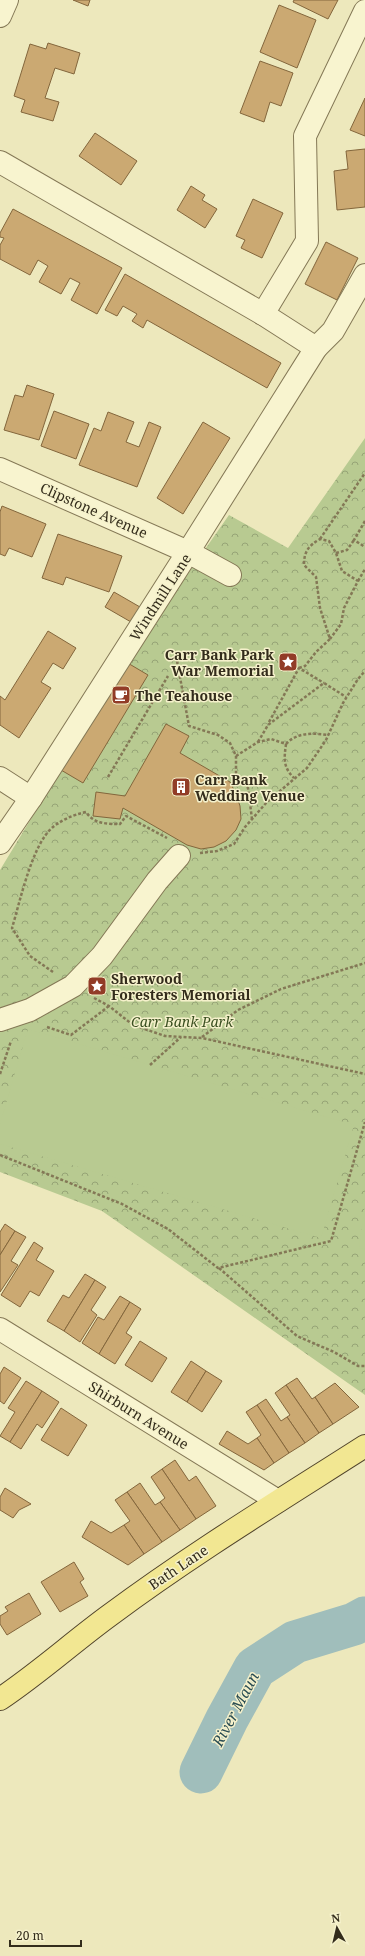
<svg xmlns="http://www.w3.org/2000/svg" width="365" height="1956" font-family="'Noto Serif',serif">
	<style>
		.forest { fill: url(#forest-crowns) }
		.garden { fill: #b8ca91 }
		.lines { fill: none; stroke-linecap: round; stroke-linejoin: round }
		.river { stroke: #a0bebb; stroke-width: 43 }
		.building { fill: #cba972; stroke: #83663c }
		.minor-casing { stroke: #847856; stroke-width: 24 }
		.major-casing { stroke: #51442b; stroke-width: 24 }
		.path { stroke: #847856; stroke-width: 2.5; stroke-dasharray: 3 2; stroke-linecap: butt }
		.minor { stroke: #f8f4cf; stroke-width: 22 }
		.major { stroke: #f2e792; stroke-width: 22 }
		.labels { text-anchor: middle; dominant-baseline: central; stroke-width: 3; stroke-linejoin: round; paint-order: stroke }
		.street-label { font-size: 14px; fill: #332c1b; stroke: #f5f1cb }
		.poi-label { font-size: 14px; font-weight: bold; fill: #332c1b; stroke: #f5f1cb; text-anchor: start }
		.park-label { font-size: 14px; font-style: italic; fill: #3b5021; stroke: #f5f1cb }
		.water-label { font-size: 15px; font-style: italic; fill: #2a4d53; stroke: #f5f1cb }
	</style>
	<defs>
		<pattern id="forest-crowns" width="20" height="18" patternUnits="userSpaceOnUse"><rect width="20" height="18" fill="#b8ca91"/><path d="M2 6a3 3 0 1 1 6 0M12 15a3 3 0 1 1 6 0" fill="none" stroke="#96a476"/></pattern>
	</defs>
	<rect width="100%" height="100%" fill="#ede8bc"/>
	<polygon class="forest" points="365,438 365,1395 102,1211 0,1172 0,870 126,662 229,515 288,548"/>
	<g class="garden">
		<polygon points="28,1029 354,1125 321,1238 0,1144 0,1124"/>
		<polygon points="365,1204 365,1249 359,1248"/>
	</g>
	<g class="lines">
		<polyline class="river" points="201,1772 227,1719 255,1668 295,1642 354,1624 365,1618"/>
	</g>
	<g class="building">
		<polygon points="73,0 90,0 88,6"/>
		<polygon points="294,0 338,0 328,19 293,2"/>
		<polygon points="279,5 316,20 297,68 260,52"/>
		<polygon points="48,43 80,53 74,74 55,68 45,98 59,102 53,121 21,112 25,100 14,96 30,44 46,49"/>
		<polygon points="260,61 293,73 281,106 270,102 264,122 240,113"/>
		<polygon points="365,98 365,136 350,130"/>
		<polygon points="95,133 137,161 121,185 79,156"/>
		<polygon points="365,149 365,207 337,210 334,171 348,169 346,151"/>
		<polygon points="191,186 205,195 202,200 217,209 205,228 177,210"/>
		<polygon points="253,199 283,213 262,258 241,248 245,240 236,236"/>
		<polygon points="13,209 122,268 97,314 71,300 80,283 70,278 61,294 39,282 48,266 38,260 30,275 0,259 0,245 4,238 0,237 0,233"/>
		<polygon points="326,242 358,258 337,300 305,284"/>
		<polygon points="125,274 281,363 267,388 147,320 143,328 132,321 137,314 123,306 117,316 105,310"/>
		<polygon points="27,385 54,394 39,440 4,430 15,395 23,397"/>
		<polygon points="54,411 89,424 76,459 41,446"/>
		<polygon points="108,412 134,422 126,442 139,447 149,422 161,427 137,487 79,465 94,428 101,431"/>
		<polygon points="203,422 230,438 183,514 157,498"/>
		<polygon points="2,506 46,524 32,557 9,548 5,556 0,554 0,512"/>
		<polygon points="58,534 122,556 109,592 66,577 63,585 42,578"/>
		<polygon points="114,592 140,607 131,622 105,607"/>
		<polygon points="48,631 76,648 63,669 53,663 41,682 51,688 19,738 0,725 0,696 5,700"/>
		<polygon points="126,662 148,675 83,783 61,770"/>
		<polygon points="166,724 189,736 180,753 230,782 236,794 240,806 241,819 236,830 226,841 214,847 201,849 187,845 123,808 120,819 93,816 96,792 125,796"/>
		<polygon points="5,1224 15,1231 0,1255 0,1232"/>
		<polygon points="15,1231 26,1237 11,1261 18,1265 0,1292 0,1255"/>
		<polygon points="34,1242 43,1248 36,1260 54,1271 39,1296 30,1291 20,1307 1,1295"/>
		<polygon points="85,1274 95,1280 64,1331 47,1321 63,1295 69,1298"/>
		<polygon points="95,1280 106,1287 91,1310 97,1315 80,1342 64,1331"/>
		<polygon points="120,1296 130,1302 99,1354 82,1343 98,1317 104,1320"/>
		<polygon points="130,1302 141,1309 126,1333 132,1337 115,1364 99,1354"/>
		<polygon points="140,1341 167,1358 152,1382 125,1365"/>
		<polygon points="191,1361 206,1371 187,1402 171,1392"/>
		<polygon points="4,1367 21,1378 4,1404 0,1401 0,1374"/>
		<polygon points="206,1371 222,1381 202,1412 187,1402"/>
		<polygon points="297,1378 312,1399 315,1397 333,1424 319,1433 286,1385"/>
		<polygon points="26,1381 42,1391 10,1442 0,1436 15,1412 8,1408"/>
		<polygon points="335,1383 359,1407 333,1424 315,1397"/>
		<polygon points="286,1385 319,1433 305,1443 287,1417 290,1415 275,1393"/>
		<polygon points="42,1391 59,1402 42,1428 37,1424 21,1449 10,1442"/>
		<polygon points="266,1399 281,1421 287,1417 305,1443 289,1453 257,1405"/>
		<polygon points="257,1405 289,1453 274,1463 257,1438 261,1435 246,1412"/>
		<polygon points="61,1408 87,1425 68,1456 41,1440"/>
		<polygon points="227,1431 248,1444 257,1438 274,1463 264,1470 219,1444"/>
		<polygon points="175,1460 189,1481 196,1476 216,1506 196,1519 162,1469"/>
		<polygon points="162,1469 196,1519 180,1530 160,1502 165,1498 151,1477"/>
		<polygon points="140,1483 155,1505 160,1502 180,1530 162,1542 127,1492"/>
		<polygon points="5,1488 31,1504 19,1510 13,1518 0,1510 0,1497"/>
		<polygon points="127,1492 162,1542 144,1554 124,1525 130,1521 115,1500"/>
		<polygon points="91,1521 111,1533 124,1525 144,1554 128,1565 82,1537"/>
		<polygon points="74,1562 84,1579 80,1582 88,1596 60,1612 41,1582"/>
		<polygon points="29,1593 41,1614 7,1635 0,1624 0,1616 8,1611 5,1607"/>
	</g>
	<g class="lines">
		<g class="minor-casing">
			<g id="minor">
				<polyline points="0,16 7,0"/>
				<polyline points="0,162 263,314 316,348"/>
				<polyline points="263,314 307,241 305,136 365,11"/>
				<polyline points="0,469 188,552 230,575"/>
				<polyline points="0,778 31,798"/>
				<polyline points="0,843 31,798 188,552 316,348 333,331 365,275"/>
				<polyline points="0,1020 30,1010 73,986 102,956 157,881 179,856"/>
				<polyline points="0,1329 278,1501"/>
			</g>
		</g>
		<g class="major-casing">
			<path id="major" d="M0,1699C39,1673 73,1642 110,1615C192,1554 279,1501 365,1446"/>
		</g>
		<g class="path">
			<polyline points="365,521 354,540 365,547"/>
			<polyline points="320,539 365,473"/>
			<polyline points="336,553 347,550 354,540"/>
			<polyline points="358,581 365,569"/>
			<polyline points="177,661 189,726 218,735 230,743 236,756 236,773 248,788 252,819"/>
			<path d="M299,668L305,666L316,652L330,639L320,608L316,577L304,565C304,552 308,546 320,539L329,541L336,553L342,571L358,581L344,608L341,624L330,639"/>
			<polyline points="269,722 299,668 324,683"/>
			<polyline points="258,742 268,725 324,683 346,697"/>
			<path d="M286,744C297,732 313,733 328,735"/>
			<path d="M236,756L258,742L271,739L286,744C284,759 283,767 294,778"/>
			<polyline points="108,777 168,676"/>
			<polyline points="200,853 217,851 234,844 245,827 267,802 307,768 326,740 343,703 358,679 365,671"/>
			<path d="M53,972L30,956L12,928C20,902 32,844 53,827C63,819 73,815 86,812C94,824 107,824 120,824L126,816L167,838"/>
			<polyline points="94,998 109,1006 133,1025 165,1036 202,1038 365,1074"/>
			<polyline points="47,1027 71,1035 109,1006"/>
			<polyline points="202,1037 238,1010 281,989 365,963"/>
			<polyline points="150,1065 181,1037"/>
			<polyline points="0,1074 11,1041"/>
			<polyline points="0,1155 122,1204 168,1229 218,1268 331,1241 365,1122"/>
			<polyline points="219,1268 297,1336 334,1352 358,1366 365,1366"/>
		</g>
		<use href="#minor" class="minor"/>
		<use href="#major" class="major"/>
	</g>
	<defs>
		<g id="sight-square" transform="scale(1)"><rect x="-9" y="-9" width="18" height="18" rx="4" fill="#923c27" stroke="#f5f1cb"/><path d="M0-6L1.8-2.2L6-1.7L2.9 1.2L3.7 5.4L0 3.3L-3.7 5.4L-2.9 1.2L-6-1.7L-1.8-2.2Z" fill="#fff"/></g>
		<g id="cafe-square" transform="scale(1)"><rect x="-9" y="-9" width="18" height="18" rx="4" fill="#923c27" stroke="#f5f1cb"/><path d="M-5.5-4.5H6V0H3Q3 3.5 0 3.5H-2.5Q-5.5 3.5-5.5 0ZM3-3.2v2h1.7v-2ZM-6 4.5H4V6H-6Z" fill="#fff"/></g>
		<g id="building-square" transform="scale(1)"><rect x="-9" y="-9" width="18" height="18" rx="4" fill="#923c27" stroke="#f5f1cb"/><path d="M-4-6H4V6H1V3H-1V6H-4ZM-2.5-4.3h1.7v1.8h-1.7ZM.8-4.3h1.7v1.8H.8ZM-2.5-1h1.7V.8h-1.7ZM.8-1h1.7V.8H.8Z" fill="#fff"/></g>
	</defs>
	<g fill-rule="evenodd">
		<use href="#sight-square" x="288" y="662"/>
		<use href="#cafe-square" x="121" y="695"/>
		<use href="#building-square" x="181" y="787"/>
		<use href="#sight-square" x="97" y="986"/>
	</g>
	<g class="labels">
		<g class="street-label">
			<text transform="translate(94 510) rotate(24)">Clipstone Avenue</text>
			<text transform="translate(160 597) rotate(-57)">Windmill Lane</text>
			<text transform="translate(139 1415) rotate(32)">Shirburn Avenue</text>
			<text transform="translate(178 1567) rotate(-34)">Bath Lane</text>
		</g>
		<g class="poi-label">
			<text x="274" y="654" text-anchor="end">Carr Bank Park<tspan x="274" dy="16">War Memorial</tspan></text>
			<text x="135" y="695">The Teahouse</text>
			<text x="195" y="779">Carr Bank<tspan x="195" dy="16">Wedding Venue</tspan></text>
			<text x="111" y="978">Sherwood<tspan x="111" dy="16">Foresters Memorial</tspan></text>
		</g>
		<g class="park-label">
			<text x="182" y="1021">Carr Bank Park</text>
		</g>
		<g class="water-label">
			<text transform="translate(235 1709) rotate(-62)">River Maun</text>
		</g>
	</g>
	<g transform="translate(337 1928) rotate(352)" stroke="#f5f1cb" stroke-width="3" paint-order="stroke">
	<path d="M0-3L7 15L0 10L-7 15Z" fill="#332c1b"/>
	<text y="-6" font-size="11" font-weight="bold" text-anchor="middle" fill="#332c1b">N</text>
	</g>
	<path d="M10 1940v6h71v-6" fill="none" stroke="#332c1b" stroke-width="2"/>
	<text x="16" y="1940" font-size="12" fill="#332c1b" stroke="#f5f1cb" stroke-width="3" paint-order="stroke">20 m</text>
</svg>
